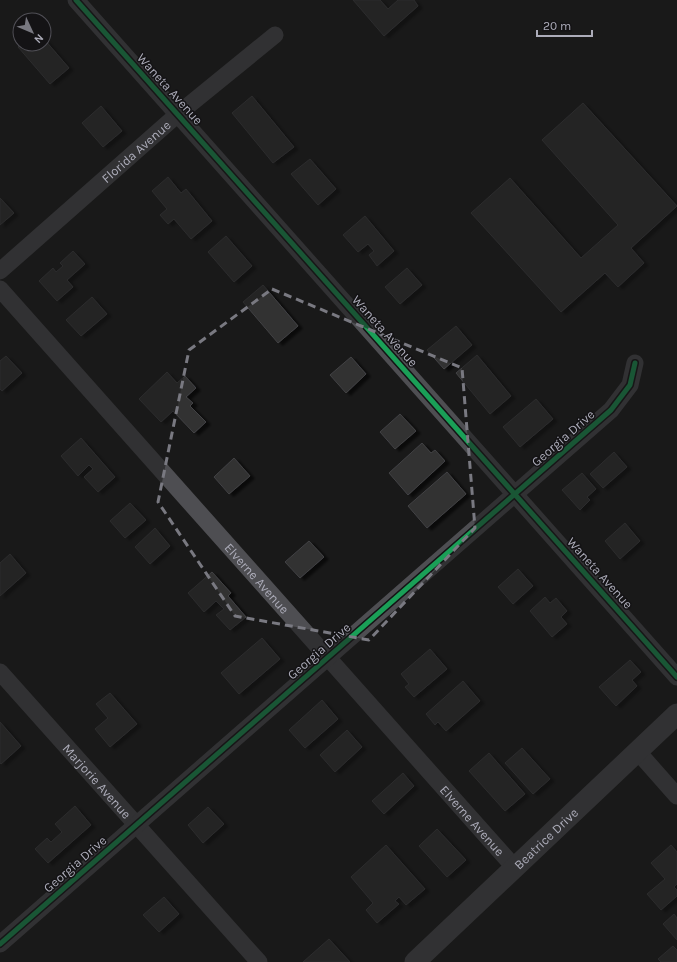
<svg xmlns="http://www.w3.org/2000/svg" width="677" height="962" font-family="Karla,sans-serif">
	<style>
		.building { fill: #313131; stroke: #424245; filter: url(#shadow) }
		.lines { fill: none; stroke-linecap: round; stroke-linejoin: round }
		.minor { stroke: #4e4e52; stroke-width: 17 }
		.tertiary { stroke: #4e4e52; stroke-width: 21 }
		.cycleway-casing { stroke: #141315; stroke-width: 8 }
		.cycleway { stroke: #1a9f57; stroke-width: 5 }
		.marked { fill: none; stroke: #797981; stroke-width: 3; stroke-dasharray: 8 5; stroke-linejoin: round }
		.labels { text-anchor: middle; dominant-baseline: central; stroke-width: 3; stroke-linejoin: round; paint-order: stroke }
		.street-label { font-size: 13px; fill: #acacb9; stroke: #141315 }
	</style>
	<defs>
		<filter id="shadow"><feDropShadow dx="4.5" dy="2.5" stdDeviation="1" flood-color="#0009"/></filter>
	</defs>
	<rect width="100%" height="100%" fill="#191919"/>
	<g class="building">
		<polygon points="353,0 380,0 388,9 398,0 414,0 418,6 384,36"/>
		<polygon points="44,39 69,68 50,84 18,47 21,44 44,44"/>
		<polygon points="252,96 294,147 273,163 232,113"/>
		<polygon points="583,103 677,206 631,248 644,263 618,287 605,273 561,312 471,213 510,178 581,258 618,225 542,140"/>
		<polygon points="101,106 122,131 103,147 82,123"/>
		<polygon points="310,159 336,189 318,205 291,174"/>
		<polygon points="168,177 181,193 186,189 212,221 191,239 174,219 168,224 160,215 167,209 152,191"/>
		<polygon points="0,198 14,213 0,225"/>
		<polygon points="365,216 394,251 377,266 369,255 374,251 368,244 358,252 343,235"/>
		<polygon points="226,236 252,266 234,282 208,252"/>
		<polygon points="73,251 85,264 67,280 73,287 57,301 39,281 53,268 56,272 63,266 60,263"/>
		<polygon points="407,268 422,285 400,304 385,287"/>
		<polygon points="263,285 298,326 278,343 243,302"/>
		<polygon points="92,297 107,314 81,336 66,320"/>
		<polygon points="456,326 472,345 444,369 427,350"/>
		<polygon points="477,355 511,396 490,414 456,373"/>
		<polygon points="6,356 22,373 2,391 0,389 0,361"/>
		<polygon points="351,357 366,374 346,393 330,375"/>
		<polygon points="167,372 177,383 185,376 196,388 186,397 193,403 190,406 206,422 194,433 173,411 161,422 139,399"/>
		<polygon points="536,399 553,419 520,447 503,427"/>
		<polygon points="400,414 416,431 395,449 380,432"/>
		<polygon points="81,438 115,477 98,492 84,477 93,469 89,465 78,476 61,456"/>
		<polygon points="422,443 431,453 435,450 445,461 408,495 389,473"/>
		<polygon points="614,452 627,467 603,488 590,474"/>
		<polygon points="234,458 250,476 229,494 214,477"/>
		<polygon points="447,472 466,494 427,528 408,506"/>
		<polygon points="582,473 596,489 587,497 590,500 580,510 562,490"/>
		<polygon points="130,503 146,520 125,538 110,521"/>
		<polygon points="625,523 640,541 620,559 605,541"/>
		<polygon points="155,528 170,546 150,564 135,547"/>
		<polygon points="309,541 324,557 300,578 285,562"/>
		<polygon points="10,554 26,573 0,596 0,563"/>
		<polygon points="518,569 533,586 513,604 498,587"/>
		<polygon points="212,572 231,593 228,596 246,617 230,630 216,615 224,609 216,601 204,612 188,593"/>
		<polygon points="545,597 550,603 556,598 567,611 561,617 567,624 552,637 530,611"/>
		<polygon points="262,638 280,659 239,694 221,673"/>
		<polygon points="430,649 447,669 414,697 405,687 409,684 401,674"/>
		<polygon points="630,660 641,672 632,680 637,686 616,706 599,687"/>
		<polygon points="463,681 480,701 446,731 438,722 435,725 426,714"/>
		<polygon points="110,693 137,724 110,747 95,729 108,718 96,704"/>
		<polygon points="322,700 338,719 305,748 289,730"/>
		<polygon points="0,722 21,746 1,764 0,763"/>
		<polygon points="347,730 362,747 335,772 320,755"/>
		<polygon points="522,748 550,779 533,794 505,763"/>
		<polygon points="489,753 525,794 505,811 469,771"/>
		<polygon points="403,773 414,786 384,814 372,801"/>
		<polygon points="75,806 91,825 48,863 35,849 47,838 51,842 62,832 55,824"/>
		<polygon points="208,807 224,824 203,843 188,825"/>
		<polygon points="437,829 466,860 447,877 419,846"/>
		<polygon points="386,845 425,889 406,905 399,897 395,901 399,904 377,923 366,910 373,903 351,877"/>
		<polygon points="671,845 677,852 677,884 674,887 677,890 677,896 661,910 647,894 665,879 651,863"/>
		<polygon points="164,897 179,914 159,932 143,915"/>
		<polygon points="674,914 677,918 677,940 663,924"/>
		<polygon points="329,939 350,962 303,962"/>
		<polygon points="673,946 677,950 677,962 661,962 658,959"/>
	</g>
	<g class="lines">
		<g class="minor">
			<polyline points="76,0 677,677"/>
			<path id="s1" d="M0,271L178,114L275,35"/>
			<path id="s2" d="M0,289L515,868"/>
			<path id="s3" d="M0,672L259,962"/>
			<polyline points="638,752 677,796"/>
			<polyline points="0,944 611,410 630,385 635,363"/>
		</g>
		<path class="tertiary" id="s4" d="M415,962L677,714"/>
		<g class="cycleway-casing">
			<g id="cycleway">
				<polyline points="76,0 677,677"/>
				<polyline points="0,944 611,410 630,385 635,363"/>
			</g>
		</g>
		<use href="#cycleway" class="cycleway"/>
	</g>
	<path d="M0 0H677V962H0ZM272,289L462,368L475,528L369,640L235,616L158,502L189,350Z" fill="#191919" fill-opacity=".55" fill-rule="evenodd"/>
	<path class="marked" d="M272,289L462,368L475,528L369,640L235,616L158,502L189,350Z"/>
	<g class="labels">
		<g class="street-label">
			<text transform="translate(170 89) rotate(48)">Waneta Avenue</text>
			<text stroke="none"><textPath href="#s1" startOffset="181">Florida Avenue</textPath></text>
			<text transform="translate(385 331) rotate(48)">Waneta Avenue</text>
			<text transform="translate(563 438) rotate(-41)">Georgia Drive</text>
			<text transform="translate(600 573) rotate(48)">Waneta Avenue</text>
			<text stroke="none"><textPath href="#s2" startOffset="387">Elverne Avenue</textPath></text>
			<text transform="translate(319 651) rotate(-41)">Georgia Drive</text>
			<text stroke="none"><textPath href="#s3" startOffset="146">Marjorie Avenue</textPath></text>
			<text stroke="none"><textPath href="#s2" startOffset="711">Elverne Avenue</textPath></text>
			<text stroke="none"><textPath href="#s4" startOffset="180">Beatrice Drive</textPath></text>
			<text transform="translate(75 864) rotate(-41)">Georgia Drive</text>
		</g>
	</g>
	<g transform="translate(32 32) rotate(134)"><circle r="19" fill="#141315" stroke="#515057"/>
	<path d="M0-3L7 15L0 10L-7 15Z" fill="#797981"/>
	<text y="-6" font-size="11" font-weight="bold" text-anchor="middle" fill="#acacb9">N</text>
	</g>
	<path d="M537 30v6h55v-6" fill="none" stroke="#acacb9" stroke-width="2"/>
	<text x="543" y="30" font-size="12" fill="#acacb9" stroke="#141315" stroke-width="3" paint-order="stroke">20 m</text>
</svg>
